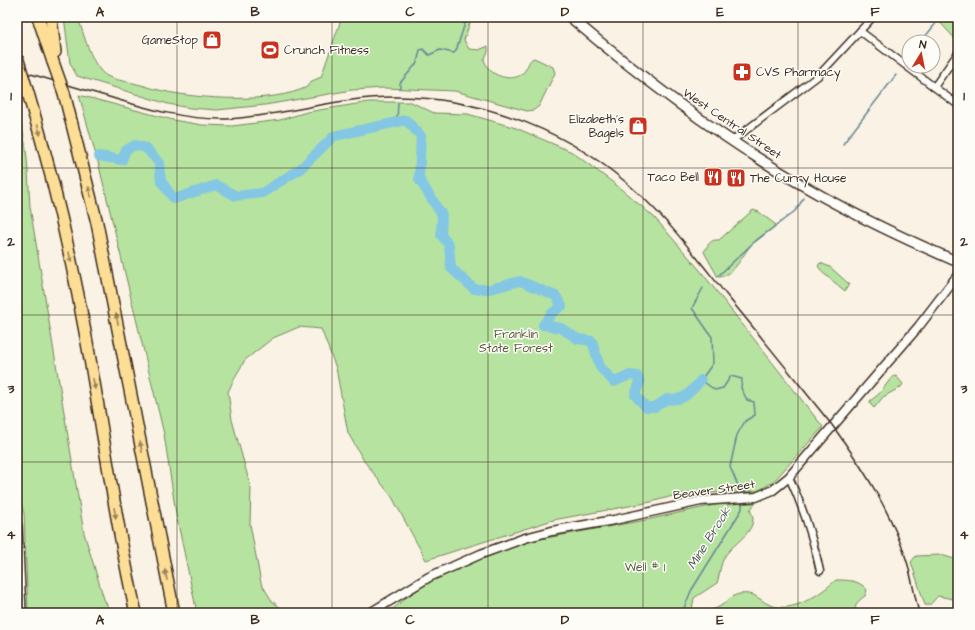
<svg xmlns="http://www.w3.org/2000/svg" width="975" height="630" font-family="'Architects Daughter',sans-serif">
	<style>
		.green { fill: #b6e3a0; stroke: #78865f }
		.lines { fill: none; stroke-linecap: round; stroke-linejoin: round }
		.stream { stroke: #668895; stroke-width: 1.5 }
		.river { stroke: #83c7e4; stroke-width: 10 }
		.minor-casing { stroke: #3b2a1e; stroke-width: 9 }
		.tertiary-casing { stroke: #3b2a1e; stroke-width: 11 }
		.secondary-casing { stroke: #3b2a1e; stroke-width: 12 }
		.motorway-casing { stroke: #3b2a1e; stroke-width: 14 }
		.minor { stroke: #fdfcf7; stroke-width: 6 }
		.tertiary { stroke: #fdfcf7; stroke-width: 8 }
		.secondary { stroke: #fdfcf7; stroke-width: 9 }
		.motorway { stroke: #fcde96; stroke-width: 11 }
		.rail { stroke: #3b2a1e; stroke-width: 1.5 }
		.motorway-bridge-casing { stroke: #3b2a1e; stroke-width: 14; stroke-linecap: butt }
		.motorway-bridge { stroke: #fcde96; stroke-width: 11 }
		.oneway { fill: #9c845a }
		.grid { fill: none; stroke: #3b2a1e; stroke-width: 1; stroke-opacity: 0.55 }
		.labels { text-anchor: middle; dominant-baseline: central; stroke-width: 3; stroke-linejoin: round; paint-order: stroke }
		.poi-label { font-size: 12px; fill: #3b2a1e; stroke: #fdfcf7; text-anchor: end }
		.street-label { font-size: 12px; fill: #3b2a1e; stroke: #fdfcf7 }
		.park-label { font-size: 12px; fill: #5a583e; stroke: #fdfcf7 }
		.water-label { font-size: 13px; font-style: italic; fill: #515959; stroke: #fdfcf7 }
		.neatline { fill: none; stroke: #3b2a1e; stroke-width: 1.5 }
		.grid-label { font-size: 13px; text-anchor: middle; font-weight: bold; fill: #3b2a1e }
	</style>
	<rect width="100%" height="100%" fill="#faf2e5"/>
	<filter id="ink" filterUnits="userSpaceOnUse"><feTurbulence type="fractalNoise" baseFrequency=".025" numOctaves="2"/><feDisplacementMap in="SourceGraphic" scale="8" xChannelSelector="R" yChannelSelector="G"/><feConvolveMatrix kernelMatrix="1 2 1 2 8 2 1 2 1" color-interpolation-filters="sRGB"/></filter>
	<g filter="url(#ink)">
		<g class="green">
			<path d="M64,17H78C83,32 92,68 107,76C114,80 125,81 133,83C143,85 153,89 163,91C199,99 273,104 307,87L310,82L321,77L342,17H472L464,40L469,49L479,50L488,46V52L484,60C486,64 488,69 491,71C499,78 515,81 523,73C528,68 528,60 534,58L553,67L555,73L539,106L534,110L527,111L455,91L384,88L352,90L265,105L217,110L190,108L168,104L77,76L70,63Z"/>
			<polygon points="935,17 958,17 958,42"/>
			<polygon points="79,95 173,120 202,125 232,126 280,120 307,112 369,102 411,102 434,113 468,114 516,128 572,152 615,184 654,217 699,269 823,427 773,482 758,491 680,494 651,502 553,520 426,560 392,497 364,461 348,433 336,368 321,329 299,327 273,338 245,360 234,379 228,392 232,420 251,488 250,524 261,583 272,601 287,613 197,613 176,514 164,434 99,166"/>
			<path d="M17,109C28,141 28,173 30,207L84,533L104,599L111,613H28L24,514L17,486Z"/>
			<path d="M753,210L759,212L776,225C769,231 760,236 754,242C743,252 735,277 718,277L704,252C708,245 710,239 719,240Z"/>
			<polygon points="820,263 830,267 849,284 845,291 823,273 818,266"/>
			<polygon points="896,376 903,384 901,387 883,397 874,408 870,404 870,401 879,394 892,377"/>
			<path d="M756,503L750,510C762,529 734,542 725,556C720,564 720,574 717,583L694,598L692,609L695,613H385L394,608L420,586L482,558L529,541L646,520L719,504Z"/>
			<path d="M941,555L958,560V592L953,599L938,596C934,599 931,607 925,605L911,562L916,556Z"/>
			<path d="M836,580C847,580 860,580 867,590L865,596C858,601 854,604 856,613H698C707,611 715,610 722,605C728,601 732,595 740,594C756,592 757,599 770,605C793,614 820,594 836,580Z"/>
		</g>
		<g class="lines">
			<g class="stream">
				<polyline points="921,42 936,23 943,18"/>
				<polyline points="400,88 400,83 417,63 420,50 423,49 429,55 440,50 454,53 456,51 467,17"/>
				<polyline points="397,121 398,103"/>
				<polyline points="843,144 896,75"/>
				<polyline points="718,276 752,244 795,211 804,198"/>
				<polyline points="703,288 692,308 712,337 713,363 701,380 715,390 723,388 731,376 742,379 741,388 747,400 754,402 755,415 745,421 737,435 730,467 742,495"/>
				<polyline points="682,613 691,591 742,509 742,500"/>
			</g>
			<path class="river" d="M99,156L122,160L126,150L135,145L146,148L159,163L161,181L174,199L216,185L236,196L262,193L300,169L334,136L406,120L421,136L419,179L442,215L441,235L449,245L451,268L474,289H490L520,281L556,296L562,306L552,313L543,325L561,328L578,339L592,341L600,367L614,382L630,375L637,376L640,382L635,395L646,407H655L667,399C684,402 691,392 701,380"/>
			<g class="minor-casing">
				<g id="minor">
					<polyline points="860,31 958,105"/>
					<polyline points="934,87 958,53"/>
					<polyline points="733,140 818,76 873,17"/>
					<path d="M789,477C803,507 813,538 820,571"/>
				</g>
			</g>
			<g class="tertiary-casing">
				<polyline id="tertiary" points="370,613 429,577 481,554 525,538 552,531 614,520 701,501 756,497 773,490 789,477 919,326 958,275"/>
			</g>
			<g class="secondary-casing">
				<g id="secondary">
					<path d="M570,17C650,85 735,149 827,199C869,222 914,243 958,262"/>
					<polyline points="17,526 21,613"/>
				</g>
			</g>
			<g class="motorway-casing">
				<g id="motorway">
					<polyline points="38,17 53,62"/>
					<polyline points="51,17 55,52"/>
					<path d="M28,93C52,173 71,254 86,337C103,429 115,522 136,613"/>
					<polyline points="64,93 97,223 174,613"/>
				</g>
			</g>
			<use href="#minor" class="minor"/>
			<use href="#tertiary" class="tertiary"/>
			<use href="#secondary" class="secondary"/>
			<use href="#motorway" class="motorway"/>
			<path class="rail" d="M17,70C48,79 78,88 109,97C148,109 186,120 227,119C285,116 339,96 398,97C486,98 574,133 638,193C672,224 700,262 729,298C764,340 798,383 832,425C863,468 893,514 908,565C912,581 915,597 919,613"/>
			<g class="motorway-bridge-casing">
				<g id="motorway-bridge">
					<polyline points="17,57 28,93"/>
					<polyline points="53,62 64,93"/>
				</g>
			</g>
			<use href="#motorway-bridge" class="motorway-bridge"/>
		</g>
		<defs><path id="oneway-solid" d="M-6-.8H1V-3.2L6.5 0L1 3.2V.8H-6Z"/></defs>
		<g class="oneway">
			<use href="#oneway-solid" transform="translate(39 130) rotate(74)"/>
			<use href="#oneway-solid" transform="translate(90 192) rotate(-104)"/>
			<use href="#oneway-solid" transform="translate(70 257) rotate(78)"/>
			<use href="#oneway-solid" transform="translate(117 319) rotate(-101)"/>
			<use href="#oneway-solid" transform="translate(94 384) rotate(80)"/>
			<use href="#oneway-solid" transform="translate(141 447) rotate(-101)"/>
			<use href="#oneway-solid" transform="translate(115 513) rotate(80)"/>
			<use href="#oneway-solid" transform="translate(166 575) rotate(-101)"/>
		</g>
	</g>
	<path class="grid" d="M177,17V613M332,17V613M488,17V613M643,17V613M798,17V613M17,168H958M17,315H958M17,462H958"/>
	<defs>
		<g id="shop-square" transform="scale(1)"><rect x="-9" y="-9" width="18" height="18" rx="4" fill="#c8321e" stroke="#fdfcf7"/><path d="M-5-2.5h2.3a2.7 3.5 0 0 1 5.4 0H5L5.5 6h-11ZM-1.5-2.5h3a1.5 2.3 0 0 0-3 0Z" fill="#fff"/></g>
		<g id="stadium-square" transform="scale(1)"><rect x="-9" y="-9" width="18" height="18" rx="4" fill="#c8321e" stroke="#fdfcf7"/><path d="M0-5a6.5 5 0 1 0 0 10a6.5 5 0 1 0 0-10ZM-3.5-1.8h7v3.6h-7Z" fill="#fff"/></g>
		<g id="pharmacy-square" transform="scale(1)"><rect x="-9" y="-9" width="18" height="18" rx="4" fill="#c8321e" stroke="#fdfcf7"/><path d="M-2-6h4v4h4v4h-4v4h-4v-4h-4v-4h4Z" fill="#fff"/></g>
		<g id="restaurant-square" transform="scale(1)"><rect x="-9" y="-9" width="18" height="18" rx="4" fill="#c8321e" stroke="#fdfcf7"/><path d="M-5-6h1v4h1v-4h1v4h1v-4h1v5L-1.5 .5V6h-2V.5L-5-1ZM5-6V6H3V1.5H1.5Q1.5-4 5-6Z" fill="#fff"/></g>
	</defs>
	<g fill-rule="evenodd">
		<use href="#shop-square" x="212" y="40"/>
		<use href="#stadium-square" x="270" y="50"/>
		<use href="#pharmacy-square" x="742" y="72"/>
		<use href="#shop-square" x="638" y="126"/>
		<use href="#restaurant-square" x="713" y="177"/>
		<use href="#restaurant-square" x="736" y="178"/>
	</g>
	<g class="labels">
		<g class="poi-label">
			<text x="198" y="40">GameStop</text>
			<text x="284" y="50" text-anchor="start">Crunch Fitness</text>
			<text x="756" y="72" text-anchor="start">CVS Pharmacy</text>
			<text x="624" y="119">Elizabeth's<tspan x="624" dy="14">Bagels</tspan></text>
			<text x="699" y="177">Taco Bell</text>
			<text x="750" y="178" text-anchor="start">The Curry House</text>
		</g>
		<g class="street-label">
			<text transform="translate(732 124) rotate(34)">West Central Street</text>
			<text transform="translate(714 490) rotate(-8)">Beaver Street</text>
		</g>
		<g class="park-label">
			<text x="516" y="334">Franklin<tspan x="516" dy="14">State Forest</tspan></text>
			<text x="645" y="567">Well # 1</text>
		</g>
		<g class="water-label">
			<text transform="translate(709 538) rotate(-58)">Mine Brook</text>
		</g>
	</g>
	<rect width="975" height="630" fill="none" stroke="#fdfcf7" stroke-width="44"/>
	<g transform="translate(921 54) rotate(10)"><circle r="19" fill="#fdfcf7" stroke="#afa8a0"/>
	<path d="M0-3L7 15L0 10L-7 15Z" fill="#c8321e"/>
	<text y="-6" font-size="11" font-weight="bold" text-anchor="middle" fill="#3b2a1e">N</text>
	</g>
	<rect x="22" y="22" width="931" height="586" class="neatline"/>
	<g class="grid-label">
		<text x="100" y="16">A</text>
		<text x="255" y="16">B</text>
		<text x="410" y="16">C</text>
		<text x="565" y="16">D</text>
		<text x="720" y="16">E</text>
		<text x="875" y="16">F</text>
		<text x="11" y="100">1</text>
		<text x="964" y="100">1</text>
		<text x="11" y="246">2</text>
		<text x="964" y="246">2</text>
		<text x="11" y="393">3</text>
		<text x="964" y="393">3</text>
		<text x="11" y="539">4</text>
		<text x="964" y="539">4</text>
		<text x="100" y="624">A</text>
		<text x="255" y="624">B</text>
		<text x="410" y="624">C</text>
		<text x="565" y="624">D</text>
		<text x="720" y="624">E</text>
		<text x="875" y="624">F</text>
	</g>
</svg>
